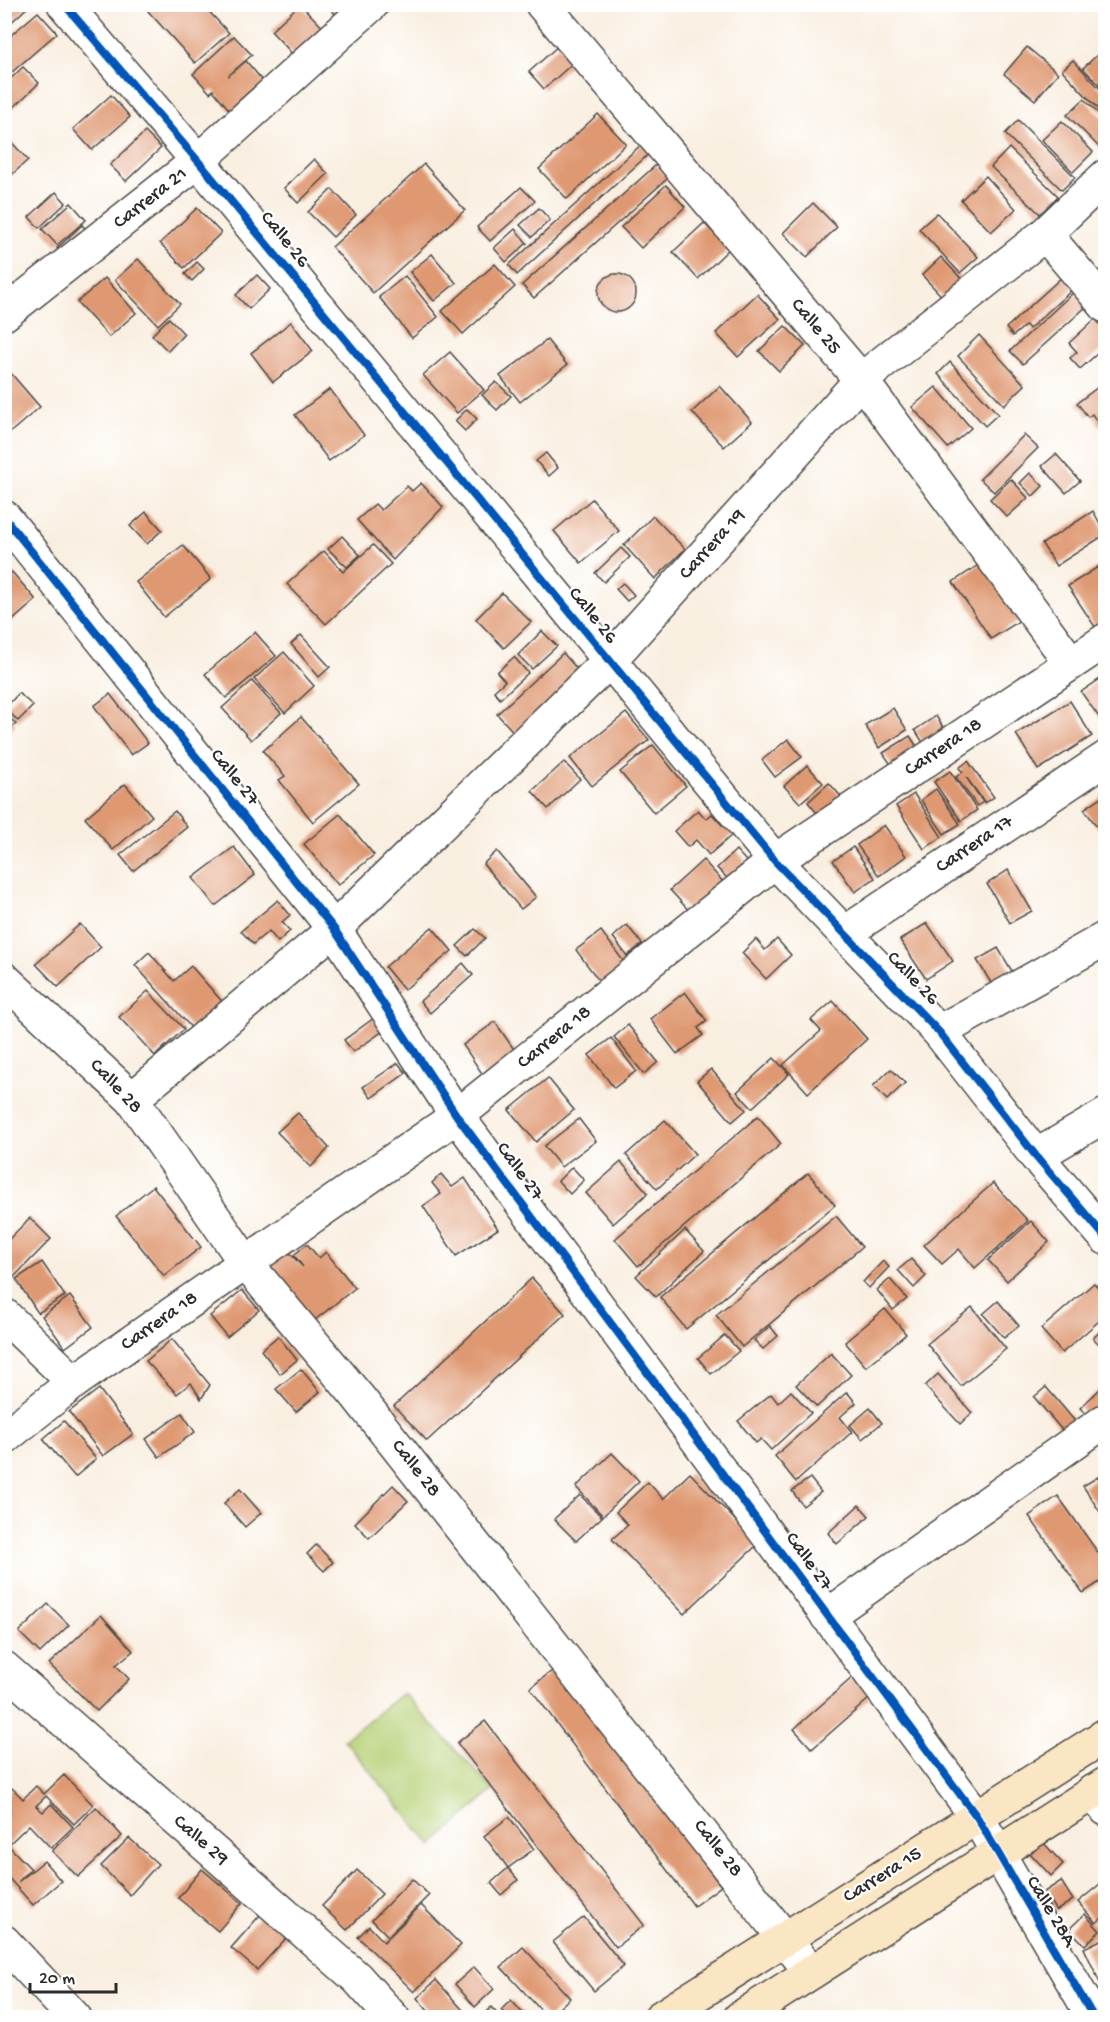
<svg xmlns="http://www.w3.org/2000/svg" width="1110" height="2022" font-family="'Gochi Hand',sans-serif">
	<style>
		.green { fill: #b6d075; stroke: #707e50; stroke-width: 1.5 }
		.building { fill: #df9972 }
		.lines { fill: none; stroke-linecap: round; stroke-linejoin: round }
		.street-casing { stroke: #4a4846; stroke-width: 36 }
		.secondary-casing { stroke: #4a4846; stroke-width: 36 }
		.street { stroke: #fff; stroke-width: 33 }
		.secondary { stroke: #fbe6c4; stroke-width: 33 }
		.cycleway-casing { stroke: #fff; stroke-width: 11 }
		.cycleway { stroke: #0057b8; stroke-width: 8 }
		.labels { text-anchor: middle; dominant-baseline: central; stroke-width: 4.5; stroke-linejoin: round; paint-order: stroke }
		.street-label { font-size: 20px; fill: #2b2b2b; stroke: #fff }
	</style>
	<rect width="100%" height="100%" fill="#fff"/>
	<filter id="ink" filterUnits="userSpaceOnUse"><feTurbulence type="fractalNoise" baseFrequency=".0167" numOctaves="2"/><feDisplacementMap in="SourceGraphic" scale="12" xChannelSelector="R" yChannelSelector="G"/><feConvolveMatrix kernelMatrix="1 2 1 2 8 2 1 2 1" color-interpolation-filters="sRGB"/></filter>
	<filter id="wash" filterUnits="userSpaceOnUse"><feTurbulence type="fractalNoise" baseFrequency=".008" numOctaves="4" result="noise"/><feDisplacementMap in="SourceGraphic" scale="24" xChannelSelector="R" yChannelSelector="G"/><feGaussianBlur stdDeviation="1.35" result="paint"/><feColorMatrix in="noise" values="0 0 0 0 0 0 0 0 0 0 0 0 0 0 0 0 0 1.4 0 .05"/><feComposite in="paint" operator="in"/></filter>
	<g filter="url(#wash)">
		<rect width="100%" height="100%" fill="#f9efe1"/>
		<polygon class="green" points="403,1693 493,1790 432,1846 344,1740"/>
		<g id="blocks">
			<g class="building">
				<polygon points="4,4 31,4 4,29"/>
				<polygon points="155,4 202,4 229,33 195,63 148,11"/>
				<polygon points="300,4 331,36 301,63 271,31"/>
				<polygon points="326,4 347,4 337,16"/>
				<polygon points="38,12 57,33 4,79 4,41"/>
				<polygon points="234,36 252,55 228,76 246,61 269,88 235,117 213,90 210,93 193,74"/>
				<polygon points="559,45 574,62 544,89 529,72"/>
				<polygon points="1027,47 1058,73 1035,100 1004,74"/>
				<polygon points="1106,47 1106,92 1083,68"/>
				<polygon points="1073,60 1106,95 1106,107 1101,112 1062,70"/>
				<polygon points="23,67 39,83 7,114 4,85"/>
				<polygon points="111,95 130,117 92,150 73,129"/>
				<polygon points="1084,99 1106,121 1106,154 1067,115"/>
				<polygon points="598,114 626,144 567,199 539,169"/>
				<polygon points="1018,120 1075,177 1062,190 1005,134"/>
				<polygon points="1062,121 1093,152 1073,172 1042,140"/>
				<polygon points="145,132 161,148 126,181 110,165"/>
				<polygon points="4,134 28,160 6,180 4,178"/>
				<polygon points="644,142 652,151 517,275 509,265"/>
				<polygon points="1009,148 1058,196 1040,214 991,167"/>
				<polygon points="314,159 328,174 298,203 284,188"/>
				<polygon points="424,164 465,210 373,293 332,247"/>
				<polygon points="656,165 668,178 534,298 522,285"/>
				<polygon points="986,176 1016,209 991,232 961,200"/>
				<polygon points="666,185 685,207 641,248 621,227"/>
				<polygon points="521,187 535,201 490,241 477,227"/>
				<polygon points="332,189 356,215 333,237 308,212"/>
				<polygon points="56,192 66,203 39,228 29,217"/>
				<polygon points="71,203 86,220 57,245 42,229"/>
				<polygon points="813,203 837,227 807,257 783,233"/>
				<polygon points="197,208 221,233 184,268 160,243"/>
				<polygon points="539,208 550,220 532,237 520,225"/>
				<polygon points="937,213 978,257 960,273 919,229"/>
				<polygon points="704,223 729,249 698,279 673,252"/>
				<polygon points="82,225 94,238 68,261 57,248"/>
				<polygon points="515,229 527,243 506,262 494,248"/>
				<polygon points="432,254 456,283 434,301 410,272"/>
				<polygon points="941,257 968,286 949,304 922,275"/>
				<polygon points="138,259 180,304 158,325 115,280"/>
				<polygon points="197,262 204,269 192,281 185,274"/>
				<polygon points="495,264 515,287 463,334 442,311"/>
				<circle cx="617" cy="293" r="19"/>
				<polygon points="257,275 270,289 249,309 236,295"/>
				<polygon points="405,276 438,317 412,338 379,297"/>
				<polygon points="1063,276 1074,288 1029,329 1026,325 1013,336 1006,328"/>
				<polygon points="105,278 136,313 109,337 77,302"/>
				<polygon points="1075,291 1088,305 1023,364 1010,351"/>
				<polygon points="757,294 780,319 738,357 716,333"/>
				<polygon points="169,318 184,334 168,351 152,335"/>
				<polygon points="1095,319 1106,330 1106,346 1080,369 1070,358 1077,352 1069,343"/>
				<polygon points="291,322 313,351 273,382 251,353"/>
				<polygon points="785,326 805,346 779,371 759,351"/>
				<polygon points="979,335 1025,385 1004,405 958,356"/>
				<polygon points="547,340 567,365 520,402 500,376"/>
				<polygon points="450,352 484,390 457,413 423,375"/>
				<polygon points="950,362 998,414 985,426 938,374"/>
				<polygon points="9,371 40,407 6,436 4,375"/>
				<polygon points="1106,381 1106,422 1100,426 1092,414 1088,417 1077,403"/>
				<polygon points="496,382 511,396 497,410 482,395"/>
				<polygon points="720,386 752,422 724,447 692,412"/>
				<polygon points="936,387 971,428 948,448 912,407"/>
				<polygon points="330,389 364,435 329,461 295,415"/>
				<polygon points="467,409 477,419 465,431 455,421"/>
				<polygon points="1024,435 1038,448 994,492 980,479"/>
				<polygon points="546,453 558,468 549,476 536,461"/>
				<polygon points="1056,454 1080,481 1066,493 1042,466"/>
				<polygon points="1030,473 1043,486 1033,496 1020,483"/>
				<polygon points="1011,479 1028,498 1007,517 990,499"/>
				<polygon points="421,483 443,507 393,560 357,520 375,504 381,510 407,486 412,491"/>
				<polygon points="592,499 619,531 581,563 554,531"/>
				<polygon points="1093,511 1106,534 1056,566 1042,544"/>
				<polygon points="146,512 162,530 147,544 130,526"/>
				<polygon points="653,516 685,549 655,579 624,545"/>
				<polygon points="342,536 360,555 347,567 328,549"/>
				<polygon points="183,545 211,579 164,617 136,582"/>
				<polygon points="373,545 391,564 326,624 287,584 324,551 343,572"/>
				<polygon points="621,548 630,557 604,582 595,573"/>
				<polygon points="989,558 1027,616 991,639 953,582"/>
				<polygon points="1101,565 1106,571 1106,628 1099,633 1068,586"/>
				<polygon points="12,572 36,600 4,628 4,579"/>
				<polygon points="623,583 634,595 627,601 616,589"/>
				<polygon points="502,593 531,622 504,648 476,619"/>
				<polygon points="542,631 557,646 532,669 518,655"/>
				<polygon points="255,632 276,656 226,698 205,674"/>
				<polygon points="301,635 330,667 319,677 291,644"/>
				<polygon points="284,652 314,686 285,713 254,679"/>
				<polygon points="563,653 585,678 520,739 497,714"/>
				<polygon points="514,657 528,673 500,699 494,691 505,681 497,672"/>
				<polygon points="1106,675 1106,727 1081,692"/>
				<polygon points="252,681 281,713 251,740 222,708"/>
				<polygon points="19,693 33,706 18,721 5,708"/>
				<polygon points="110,694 148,743 131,755 94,706"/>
				<polygon points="1070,701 1092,736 1038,770 1016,734"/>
				<polygon points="893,708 907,730 879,748 865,725"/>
				<polygon points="4,713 16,724 4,735"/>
				<polygon points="626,713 649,740 592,786 570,758"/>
				<polygon points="936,716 948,735 927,749 915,730"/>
				<polygon points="301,717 359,784 313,822 279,780 285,776 263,751"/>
				<polygon points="910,736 923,756 897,773 883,753"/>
				<polygon points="788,739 802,757 775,777 762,760"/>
				<polygon points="653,745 686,786 654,813 620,772"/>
				<polygon points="968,761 994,797 985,803 966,777 983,802 977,806 956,777 963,772 959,768"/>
				<polygon points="564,762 580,779 548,809 532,791"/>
				<polygon points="807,765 823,783 800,803 784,786"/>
				<polygon points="950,771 977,810 961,821 934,782"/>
				<polygon points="829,783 846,802 824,822 808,802"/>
				<polygon points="125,784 152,816 113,850 85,818"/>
				<polygon points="936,789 960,824 944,834 921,800"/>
				<polygon points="914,794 942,837 924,849 896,806"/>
				<polygon points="1106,794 1106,839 1084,809"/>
				<polygon points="698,810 706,819 712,814 722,825 730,817 740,828 709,855 696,840 688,847 674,831"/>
				<polygon points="175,811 187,827 133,871 120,855"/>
				<polygon points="340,814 374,855 338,885 304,844"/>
				<polygon points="884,825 906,856 879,876 857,845"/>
				<polygon points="234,847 255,875 215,906 193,878"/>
				<polygon points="853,847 875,878 855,892 833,861"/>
				<polygon points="736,850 746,861 728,879 717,868"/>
				<polygon points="497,851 536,897 521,909 483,864"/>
				<polygon points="703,860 726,885 693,915 670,890"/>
				<polygon points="1008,870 1032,911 1010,923 987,884"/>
				<polygon points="278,900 290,915 282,922 290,931 278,942 269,931 253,944 241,931"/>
				<polygon points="927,923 953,961 926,979 900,940"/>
				<polygon points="80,924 101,947 58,987 36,964"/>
				<polygon points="627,925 642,944 627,956 613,937"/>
				<polygon points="432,927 452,951 404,990 385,967"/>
				<polygon points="475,929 485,938 467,956 457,946"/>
				<polygon points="601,931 630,970 605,989 576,950"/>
				<polygon points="756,939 765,950 777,939 791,955 766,979 742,953"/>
				<polygon points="998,948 1015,976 994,988 977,960"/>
				<polygon points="149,952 174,981 191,966 226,1006 196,1033 135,965"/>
				<polygon points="463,963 473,975 430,1013 420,1001"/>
				<polygon points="148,991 184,1029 155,1056 119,1017"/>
				<polygon points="685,992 707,1021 698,1028 703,1035 677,1054 650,1019"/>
				<polygon points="833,1001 867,1039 808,1093 783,1065 821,1031 811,1020"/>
				<polygon points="374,1018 383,1031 353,1052 344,1040"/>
				<polygon points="495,1022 518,1055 485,1078 463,1045"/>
				<polygon points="628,1025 658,1062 644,1074 614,1037"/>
				<polygon points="611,1038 636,1071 614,1088 589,1055"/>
				<polygon points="774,1058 789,1074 752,1108 737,1092"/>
				<polygon points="398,1063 406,1073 371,1098 363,1087"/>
				<polygon points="711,1069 746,1110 732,1122 697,1081"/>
				<polygon points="891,1069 905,1083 887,1100 873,1086"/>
				<polygon points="548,1078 574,1110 536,1142 509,1110"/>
				<polygon points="298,1113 329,1148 311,1167 277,1132"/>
				<polygon points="758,1116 781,1144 638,1266 615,1239"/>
				<polygon points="579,1119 596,1141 561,1167 544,1146"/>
				<polygon points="665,1120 695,1154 657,1189 626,1155"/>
				<polygon points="621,1162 648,1193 613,1224 586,1193"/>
				<polygon points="572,1167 584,1180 570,1194 558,1181"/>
				<polygon points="808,1173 835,1205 686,1329 660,1297"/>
				<polygon points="441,1174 452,1187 465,1178 498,1229 456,1256 423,1206 441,1194 432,1183"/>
				<polygon points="993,1183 1028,1221 975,1268 959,1249 942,1264 924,1245"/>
				<polygon points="153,1186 201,1247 164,1276 116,1216"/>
				<polygon points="836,1216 862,1247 742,1347 716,1315"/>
				<polygon points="30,1218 51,1239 13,1278 4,1270 4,1244"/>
				<polygon points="1031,1221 1049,1242 1007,1281 988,1260"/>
				<polygon points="685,1230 704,1251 656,1297 636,1276"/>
				<polygon points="307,1244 319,1258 326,1252 355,1288 310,1324 261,1265 282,1245 303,1267 294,1255"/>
				<polygon points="911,1259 926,1276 914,1288 898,1270"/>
				<polygon points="883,1261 889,1267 869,1288 863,1282"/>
				<polygon points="42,1262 65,1296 38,1313 16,1279"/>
				<polygon points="532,1278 565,1314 427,1441 394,1406"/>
				<polygon points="890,1279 907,1299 893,1310 877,1290"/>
				<polygon points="1094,1283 1106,1296 1106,1315 1062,1353 1041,1329"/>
				<polygon points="242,1290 259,1310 227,1337 210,1316"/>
				<polygon points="70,1296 93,1327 65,1348 42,1316"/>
				<polygon points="998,1301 1019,1326 1004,1338 983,1314"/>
				<polygon points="972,1307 1006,1349 961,1386 927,1344"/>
				<polygon points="885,1309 906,1334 866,1367 845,1342"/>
				<polygon points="770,1326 778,1336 763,1349 754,1340"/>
				<polygon points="1106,1326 1106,1351 1093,1338"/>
				<polygon points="725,1335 739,1351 711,1374 698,1358"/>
				<polygon points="278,1336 297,1360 280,1374 261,1350"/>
				<polygon points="172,1339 210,1385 201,1399 191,1383 177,1394 146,1361"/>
				<polygon points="831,1353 851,1375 817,1407 796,1385"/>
				<polygon points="301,1369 320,1392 296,1412 276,1389"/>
				<polygon points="938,1374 972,1413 960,1424 925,1386"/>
				<polygon points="1046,1387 1079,1426 1067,1436 1034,1397"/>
				<polygon points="99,1389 133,1434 103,1456 69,1412"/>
				<polygon points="1100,1389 1106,1394 1106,1404 1090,1418 1080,1408"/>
				<polygon points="791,1391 811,1413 771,1450 761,1439 756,1443 738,1421 771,1394 778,1403"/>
				<polygon points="847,1392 856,1403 840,1417 852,1432 796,1482 775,1456"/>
				<polygon points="870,1408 882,1423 862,1439 850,1425"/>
				<polygon points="182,1413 195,1432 159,1457 146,1439"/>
				<polygon points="64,1421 96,1459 75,1477 43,1439"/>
				<polygon points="612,1453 639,1481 603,1516 576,1487"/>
				<polygon points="1106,1472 1106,1521 1083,1486"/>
				<polygon points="690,1473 758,1544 684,1614 612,1539 628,1525 616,1512 648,1482 663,1499"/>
				<polygon points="810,1478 821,1492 803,1506 792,1491"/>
				<polygon points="393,1485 408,1501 369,1538 355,1523"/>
				<polygon points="240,1489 261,1513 245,1527 224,1503"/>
				<polygon points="580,1495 602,1517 576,1541 554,1519"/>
				<polygon points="1058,1496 1106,1564 1106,1578 1083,1593 1029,1516"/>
				<polygon points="859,1505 869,1516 837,1544 828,1533"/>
				<polygon points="316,1545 333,1562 324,1571 307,1554"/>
				<polygon points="48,1604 69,1625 40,1653 19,1632"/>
				<polygon points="101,1615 133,1651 116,1665 129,1679 97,1711 49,1664"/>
				<polygon points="556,1668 721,1886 694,1906 530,1688"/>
				<polygon points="854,1676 871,1697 812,1749 794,1729"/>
				<polygon points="485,1721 644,1925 616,1947 457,1743"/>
				<polygon points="64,1775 93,1805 74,1824 46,1796 36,1806 43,1812 51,1804 73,1827 51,1848 29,1825 8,1845 31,1869 18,1882 44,1861 61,1881 33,1905 4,1873 4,1795 12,1788 23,1799 36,1786 44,1794"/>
				<polygon points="96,1807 122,1836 78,1877 52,1851"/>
				<polygon points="509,1817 534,1849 508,1868 484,1836"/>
				<polygon points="129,1838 158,1864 130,1895 101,1866"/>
				<polygon points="1040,1839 1063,1864 1051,1876 1028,1851"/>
				<polygon points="508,1868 518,1880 501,1895 491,1883"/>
				<polygon points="202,1869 242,1903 218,1931 178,1898"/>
				<polygon points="357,1870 382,1894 347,1930 322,1906"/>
				<polygon points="412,1879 429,1895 388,1936 372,1920"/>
				<polygon points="1106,1879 1106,1915 1096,1923 1078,1902"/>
				<polygon points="1061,1881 1073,1900 1056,1911 1044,1892"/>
				<polygon points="421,1905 461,1945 414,1992 358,1937 369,1926 384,1942"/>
				<polygon points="261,1914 288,1936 257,1970 231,1948"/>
				<polygon points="1085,1914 1100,1931 1085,1945 1069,1929"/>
				<polygon points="584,1917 624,1966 594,1991 553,1942"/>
				<polygon points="1103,1939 1106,1983 1101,1985 1084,1948"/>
				<polygon points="523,1947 570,1998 548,2018 501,1967"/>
				<polygon points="474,1967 494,1989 475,2007 455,1984"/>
				<polygon points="436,1980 470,2018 434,2018 417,1998"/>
				<polygon points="511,2000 527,2018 509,2018 501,2010"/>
				<polygon points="491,2007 501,2018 480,2018"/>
			</g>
		</g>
	</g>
	<g filter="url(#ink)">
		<use href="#blocks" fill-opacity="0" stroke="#4a4846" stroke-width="1.5"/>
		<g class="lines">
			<g class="street-casing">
				<g id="street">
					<polyline points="64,4 198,161 775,861 939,1032 1036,1156 1106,1238"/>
					<polyline points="542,4 861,380 1071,663"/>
					<polyline points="1045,234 1106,306"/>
					<polyline points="4,314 198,161 372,4"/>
					<polyline points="4,517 334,929 457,1116 977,1817 1094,2018"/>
					<polyline points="845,933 1106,758"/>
					<polyline points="4,979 132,1099 245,1262 358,1397 811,1972"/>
					<polyline points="939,1032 1106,938"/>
					<polyline points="132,1099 334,929 608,662 861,380 1045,234 1106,176"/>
					<polyline points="1036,1156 1106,1115"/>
					<polyline points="4,1315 74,1382"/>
					<polyline points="4,1438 74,1382 457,1116 775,861 1106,640"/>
					<polyline points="827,1616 1106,1420"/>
					<polyline points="4,1668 357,1978 393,2018"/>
					<polyline points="1092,1792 1106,1809"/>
					<polyline points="4,1942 75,2018"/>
				</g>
			</g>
			<g class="secondary-casing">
				<g id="secondary">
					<polyline points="660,2018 1106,1735"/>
					<polyline points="740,2018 1106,1784"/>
				</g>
			</g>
			<use href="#street" class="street"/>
			<use href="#secondary" class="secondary"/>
			<g class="cycleway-casing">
				<g id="cycleway">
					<polyline points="64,4 198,161 775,861 939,1032 1036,1156 1106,1238"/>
					<polyline points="4,517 334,929 457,1116 977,1817 1094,2018"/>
				</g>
			</g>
			<use href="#cycleway" class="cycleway"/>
		</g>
	</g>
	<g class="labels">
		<g class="street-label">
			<text transform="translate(151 199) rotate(-38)">Carrera 21</text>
			<text transform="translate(284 240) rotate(51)">Calle 26</text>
			<text transform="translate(815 327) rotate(50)">Calle 25</text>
			<text transform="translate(713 545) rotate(-48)">Carrera 19</text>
			<text transform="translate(592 616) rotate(51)">Calle 26</text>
			<text transform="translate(944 748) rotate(-34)">Carrera 18</text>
			<text transform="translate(234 778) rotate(51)">Calle 27</text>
			<text transform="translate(975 845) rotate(-34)">Carrera 17</text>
			<text transform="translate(912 979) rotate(46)">Calle 26</text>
			<text transform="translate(555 1038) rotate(-39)">Carrera 18</text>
			<text transform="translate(115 1087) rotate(47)">Calle 28</text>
			<text transform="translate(519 1172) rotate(54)">Calle 27</text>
			<text transform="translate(160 1322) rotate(-35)">Carrera 18</text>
			<text transform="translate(415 1469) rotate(52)">Calle 28</text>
			<text transform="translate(808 1562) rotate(54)">Calle 27</text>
			<text transform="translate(200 1841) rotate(41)">Calle 29</text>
			<text transform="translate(717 1849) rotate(52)">Calle 28</text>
			<text transform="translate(883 1876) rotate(-32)">Carrera 15</text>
			<text transform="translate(1050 1912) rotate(59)">Calle 28A</text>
		</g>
	</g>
	<rect width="1110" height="2022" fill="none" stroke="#fff" stroke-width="24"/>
	<path d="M30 1983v9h86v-9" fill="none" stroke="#2b2b2b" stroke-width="3"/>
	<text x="39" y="1983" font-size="18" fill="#2b2b2b" stroke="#ffffff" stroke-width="4.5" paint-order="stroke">20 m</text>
</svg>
